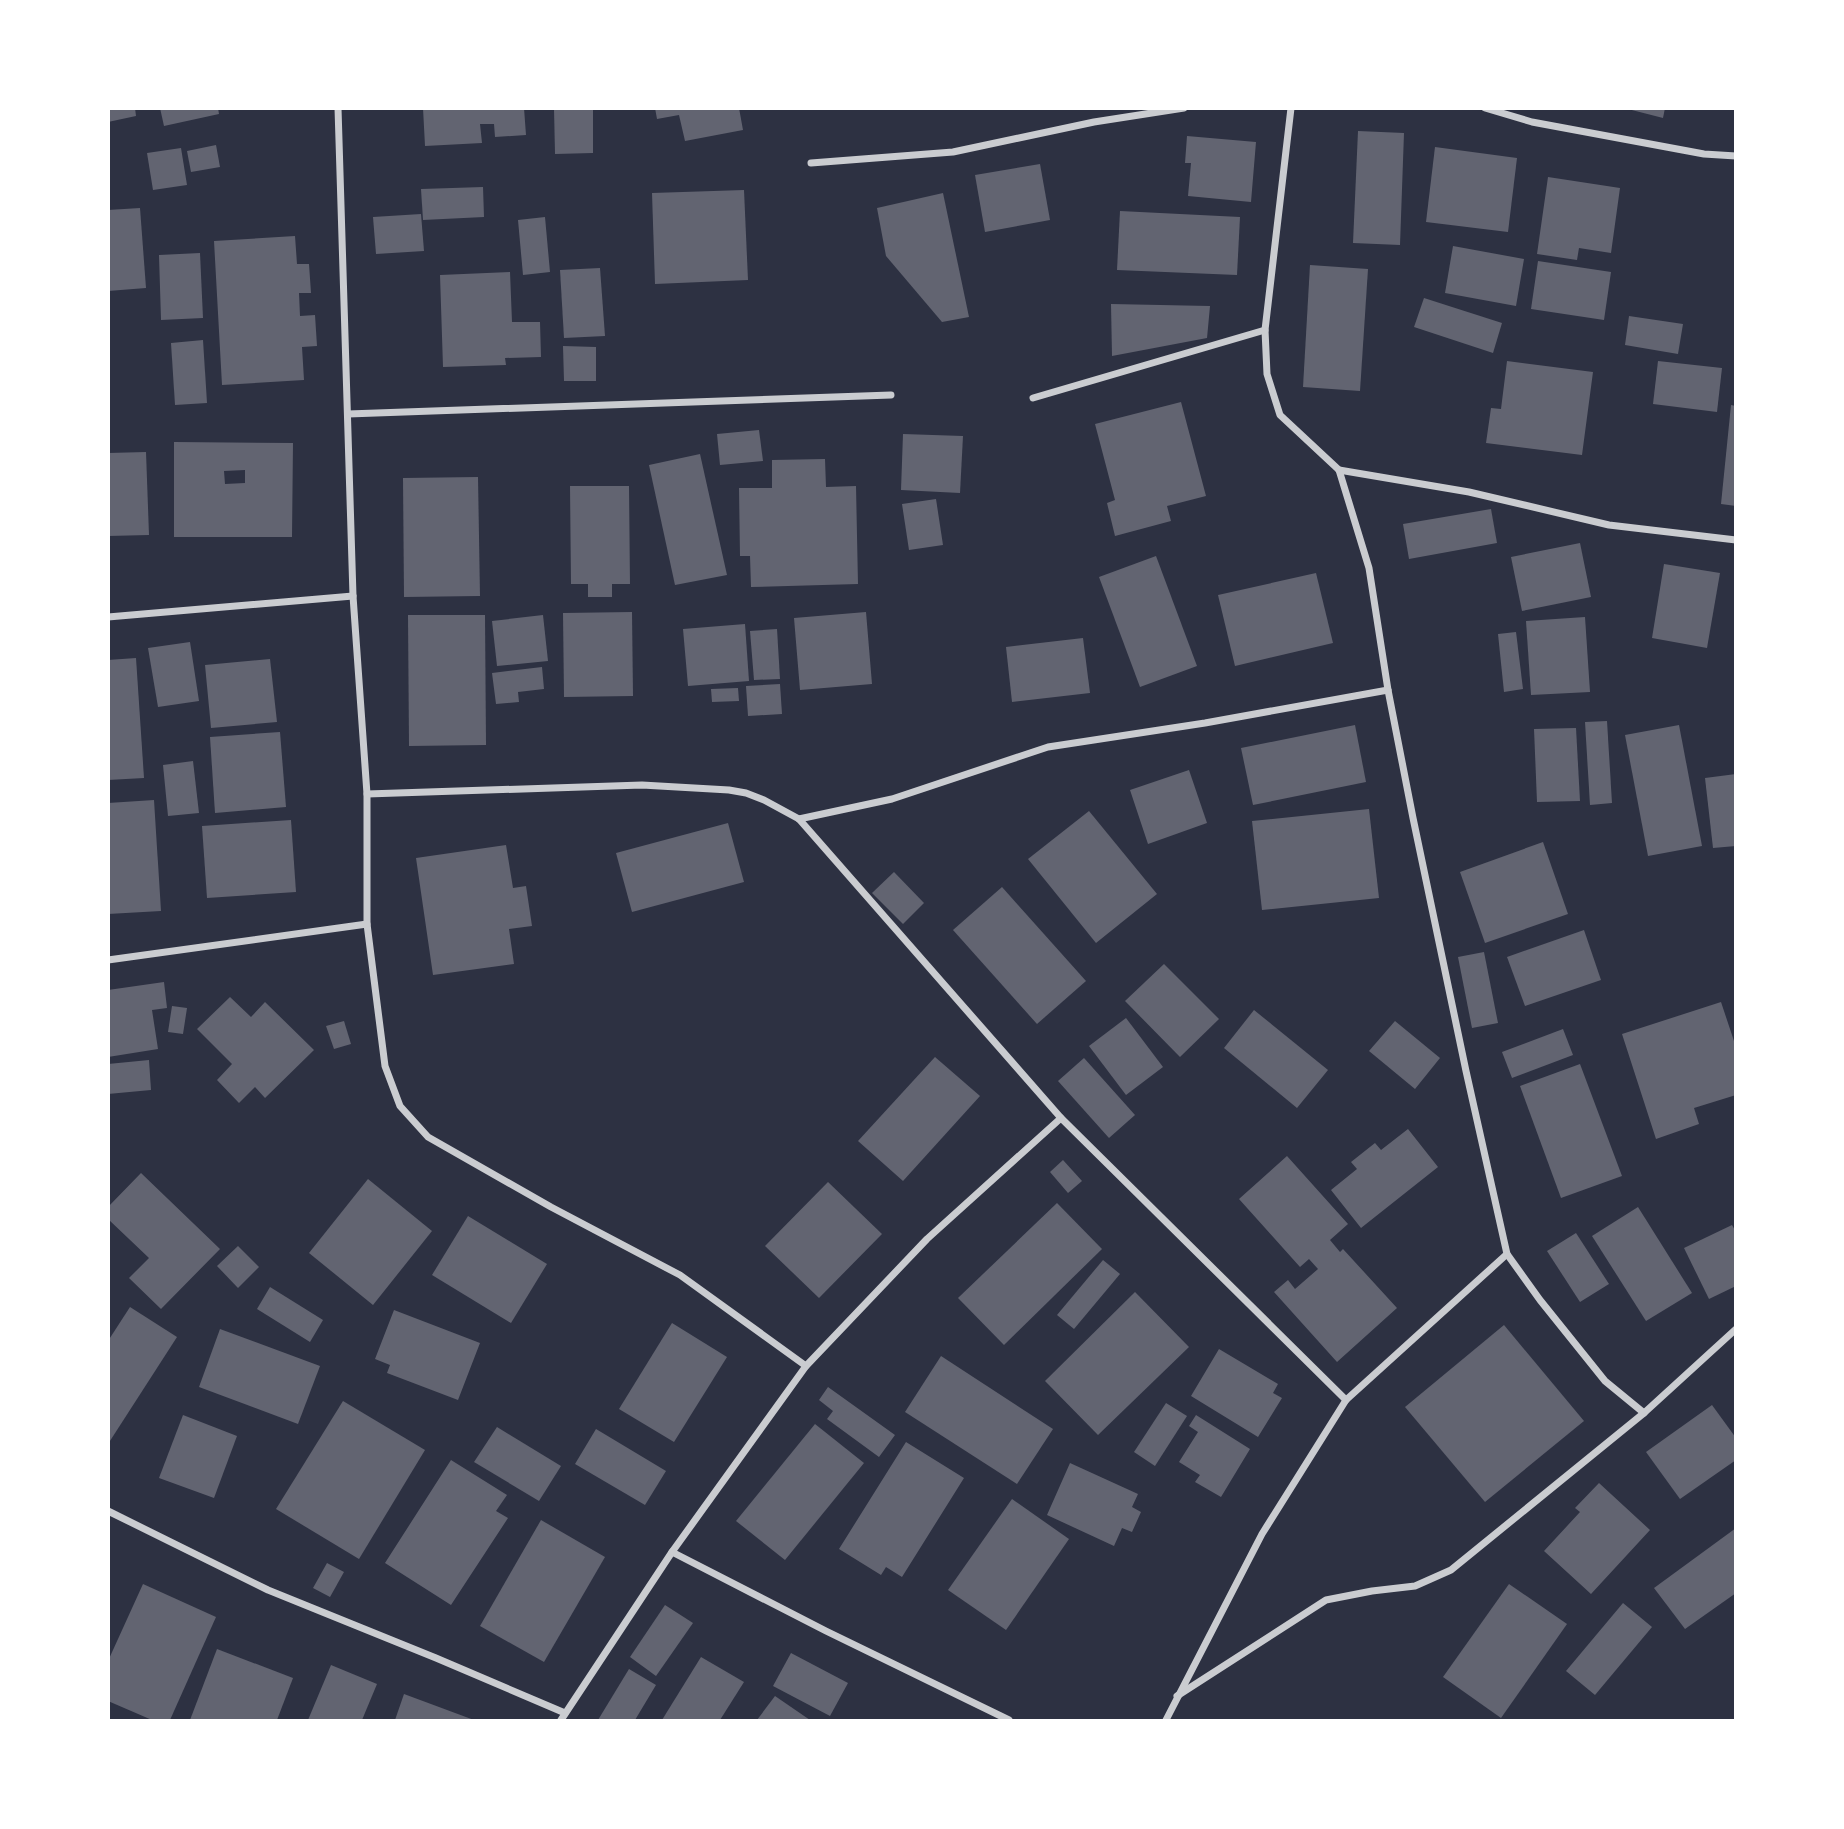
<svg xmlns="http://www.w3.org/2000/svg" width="1844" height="1829" font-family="Helvetica,sans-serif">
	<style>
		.building { fill: #626471; fill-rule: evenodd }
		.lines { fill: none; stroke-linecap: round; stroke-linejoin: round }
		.minor { stroke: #caccd0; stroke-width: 7 }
	</style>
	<rect width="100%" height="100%" fill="#2d3142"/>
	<g class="building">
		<polygon points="108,108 135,108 136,116 108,122"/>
		<polygon points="160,108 218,108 219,114 164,126"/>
		<polygon points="423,108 524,108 526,135 495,137 494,124 480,124 482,143 425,146"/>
		<polygon points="554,108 593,108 593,153 555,154"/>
		<polygon points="655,108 739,108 743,130 685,141 679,115 657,119"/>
		<polygon points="1624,108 1665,108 1663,118"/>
		<polygon points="1358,131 1404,133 1400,245 1353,243"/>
		<polygon points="1187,136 1256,142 1251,202 1188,196 1191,163 1185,163"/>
		<polygon points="216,145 220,167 191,172 187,151"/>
		<polygon points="1435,147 1517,158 1508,232 1426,222"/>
		<polygon points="181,148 187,185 153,190 147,153"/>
		<polygon points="1040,164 1050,220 985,232 975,175"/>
		<polygon points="1548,177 1620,188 1611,253 1579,248 1577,260 1537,254"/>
		<polygon points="483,187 484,217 423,220 421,189"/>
		<polygon points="744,190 748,280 655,284 652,193"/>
		<polygon points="943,193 969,317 942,322 886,256 877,208"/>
		<polygon points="140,208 146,288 108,291 108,210"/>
		<polygon points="1120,211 1240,217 1237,275 1117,270"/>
		<polygon points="421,214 424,251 376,254 373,217"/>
		<polygon points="545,217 550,272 523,275 518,220"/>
		<polygon points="295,236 297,264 309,264 311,293 299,293 300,316 315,315 317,346 302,347 304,380 222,385 214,241"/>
		<polygon points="1453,246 1524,259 1516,306 1445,293"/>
		<polygon points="200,253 203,318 161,320 159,255"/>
		<polygon points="1538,261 1611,272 1604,320 1531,309"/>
		<polygon points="1310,265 1368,269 1360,391 1303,387"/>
		<polygon points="600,268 605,336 564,338 560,270"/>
		<polygon points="510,272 512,322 540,322 541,357 505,358 506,365 443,367 440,275"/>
		<polygon points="1424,298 1502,323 1493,353 1414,327"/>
		<polygon points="1111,304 1210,306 1207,338 1112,356"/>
		<polygon points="1629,316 1683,324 1678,354 1625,345"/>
		<polygon points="203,340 207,403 175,405 171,343"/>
		<polygon points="563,346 596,347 596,381 564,381"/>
		<polygon points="1507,361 1593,372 1582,455 1486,443 1491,408 1501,409"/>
		<polygon points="1658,361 1722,368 1717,412 1653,404"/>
		<polygon points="1181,402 1206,496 1167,506 1171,521 1115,536 1107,503 1115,500 1095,424"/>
		<polygon points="1731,405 1736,406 1736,506 1721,504"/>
		<polygon points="759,430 763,461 720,465 717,434"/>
		<polygon points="903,434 963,436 960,493 901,490"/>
		<path d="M174,442L293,443L292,537H174ZM245,470V483L225,484L224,471Z"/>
		<polygon points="146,452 149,535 108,536 108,453"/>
		<polygon points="700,454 727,575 675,585 649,465"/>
		<polygon points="825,459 826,487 856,486 858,584 751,587 750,556 740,556 739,488 772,488 772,460"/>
		<polygon points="478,477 480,596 404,597 403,478"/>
		<polygon points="570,486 629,486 630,584 612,584 612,597 588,597 588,584 571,584"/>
		<polygon points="936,499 943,545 909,550 902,504"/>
		<polygon points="1491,509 1497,543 1409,559 1403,524"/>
		<polygon points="1580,543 1591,597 1522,611 1511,557"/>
		<polygon points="1156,556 1197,666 1140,687 1099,577"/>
		<polygon points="1664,564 1720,573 1707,648 1652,638"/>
		<polygon points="1316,573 1333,643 1235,666 1218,595"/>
		<polygon points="632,612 633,696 564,697 563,613"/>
		<polygon points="866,612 872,684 800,690 794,618"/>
		<polygon points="408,615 485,615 486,745 409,746"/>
		<polygon points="543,615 548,661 497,666 492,621"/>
		<polygon points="1585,617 1590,692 1531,695 1526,621"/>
		<polygon points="745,624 749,681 688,686 683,629"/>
		<polygon points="777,629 780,679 754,680 750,631"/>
		<polygon points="1516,632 1523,689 1504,692 1498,634"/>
		<polygon points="1083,638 1090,693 1012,702 1006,647"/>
		<polygon points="190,642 199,701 158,707 148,648"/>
		<polygon points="136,658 144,778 108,780 108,660"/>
		<polygon points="270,659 277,722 211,728 205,665"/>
		<polygon points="542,667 544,689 518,692 519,702 496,704 492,673"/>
		<polygon points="780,684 782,714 748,716 746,686"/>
		<polygon points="738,688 739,701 712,702 711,689"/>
		<polygon points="1607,721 1612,803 1590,805 1585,722"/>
		<polygon points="1355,725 1366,782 1253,805 1241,748"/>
		<polygon points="1679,725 1702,846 1648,856 1625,735"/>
		<polygon points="1576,728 1580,801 1537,802 1534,729"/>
		<polygon points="280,732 286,807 215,813 210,737"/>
		<polygon points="193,761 199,813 168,816 163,765"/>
		<polygon points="1189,770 1207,823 1148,844 1130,790"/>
		<polygon points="1736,774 1736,846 1713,848 1705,778"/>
		<polygon points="154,800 161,911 108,914 108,803"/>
		<polygon points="1369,809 1379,898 1262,910 1252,821"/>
		<polygon points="1089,811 1157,894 1096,943 1028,859"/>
		<polygon points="291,820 296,892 207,898 202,826"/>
		<polygon points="728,823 744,882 632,912 616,853"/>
		<polygon points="1543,842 1568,914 1485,943 1460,872"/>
		<polygon points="506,845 513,888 526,886 532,926 509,929 514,964 433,975 416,858"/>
		<polygon points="894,872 924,903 903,924 872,893"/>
		<polygon points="1002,887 1086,981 1037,1024 953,930"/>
		<polygon points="1584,930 1601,980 1525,1006 1507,957"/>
		<polygon points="1484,952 1498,1023 1472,1028 1458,957"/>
		<polygon points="1164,964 1219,1019 1180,1057 1125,1001"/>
		<polygon points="164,982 167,1008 152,1010 158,1049 108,1057 108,990"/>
		<polygon points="230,997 251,1017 265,1002 314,1050 265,1098 255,1087 239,1103 217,1080 232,1064 197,1029"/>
		<polygon points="1721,1002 1736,1047 1736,1095 1694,1108 1699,1124 1656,1139 1622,1034"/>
		<polygon points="172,1006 187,1008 183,1034 168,1032"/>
		<polygon points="1254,1010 1328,1070 1297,1108 1224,1048"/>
		<polygon points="1126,1018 1163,1067 1126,1095 1089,1046"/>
		<polygon points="344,1021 351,1044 334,1049 326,1026"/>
		<polygon points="1395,1021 1440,1058 1415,1089 1369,1051"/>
		<polygon points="1563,1029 1573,1055 1512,1078 1502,1052"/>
		<polygon points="935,1057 980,1096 903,1181 858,1141"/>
		<polygon points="1084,1058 1135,1115 1109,1138 1058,1081"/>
		<polygon points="149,1060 151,1090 108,1094 108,1064"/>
		<polygon points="1580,1064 1622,1176 1561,1198 1520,1086"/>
		<polygon points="1408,1129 1438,1167 1361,1228 1331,1190 1357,1169 1351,1162 1375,1143 1381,1150"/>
		<polygon points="1287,1156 1348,1224 1330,1240 1340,1252 1343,1249 1397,1308 1337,1362 1274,1292 1288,1280 1295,1289 1318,1269 1309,1259 1300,1267 1239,1199"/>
		<polygon points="1063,1160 1082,1181 1068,1193 1050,1172"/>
		<polygon points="141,1173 220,1249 161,1309 129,1278 149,1258 108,1219 108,1207"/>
		<polygon points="368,1179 432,1231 373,1305 309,1253"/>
		<polygon points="828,1182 882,1234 819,1298 765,1246"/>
		<polygon points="1057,1203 1102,1249 1004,1345 958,1298"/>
		<polygon points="1638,1207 1692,1293 1646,1321 1592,1236"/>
		<polygon points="468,1216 547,1264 511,1323 432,1275"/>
		<polygon points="1732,1225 1736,1232 1736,1286 1709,1299 1684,1248"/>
		<polygon points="1576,1233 1609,1284 1580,1302 1547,1251"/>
		<polygon points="238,1246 259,1267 238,1288 217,1266"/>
		<polygon points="1103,1260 1120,1274 1074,1329 1057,1315"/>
		<polygon points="270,1287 323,1320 310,1342 257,1309"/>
		<polygon points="1135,1292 1189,1347 1098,1435 1045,1381"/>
		<polygon points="130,1307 177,1337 108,1444 108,1341"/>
		<polygon points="394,1310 480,1343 458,1400 387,1373 390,1365 375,1359"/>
		<polygon points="672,1323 727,1357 674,1442 619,1409"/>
		<polygon points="1504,1325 1584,1421 1485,1502 1405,1407"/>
		<polygon points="220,1329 320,1366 298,1424 199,1387"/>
		<polygon points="1219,1349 1278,1384 1273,1393 1282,1398 1258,1437 1191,1396"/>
		<polygon points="941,1356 1053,1429 1017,1484 905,1412"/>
		<polygon points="828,1387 895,1435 879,1457 827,1419 833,1411 819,1400"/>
		<polygon points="343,1401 425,1450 359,1559 276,1509"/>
		<polygon points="1166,1403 1187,1416 1155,1466 1134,1452"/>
		<polygon points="1712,1405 1736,1438 1736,1460 1680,1499 1646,1452"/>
		<polygon points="183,1415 237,1436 214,1498 159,1478"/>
		<polygon points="1196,1415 1250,1449 1221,1497 1195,1482 1200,1475 1179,1462 1198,1432 1189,1426"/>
		<polygon points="815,1424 864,1463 785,1560 736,1521"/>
		<polygon points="497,1427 561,1466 539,1501 474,1462"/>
		<polygon points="596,1429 666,1471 645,1505 575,1464"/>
		<polygon points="906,1442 964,1478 902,1577 886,1567 881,1575 839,1549"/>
		<polygon points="451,1460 507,1495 496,1511 508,1518 451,1605 385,1563"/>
		<polygon points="1070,1463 1138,1494 1132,1507 1141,1512 1132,1532 1122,1528 1114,1546 1047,1515"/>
		<polygon points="1599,1483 1650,1530 1591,1594 1544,1551 1580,1512 1575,1508"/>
		<polygon points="1012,1499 1069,1539 1006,1630 948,1590"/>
		<polygon points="541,1520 605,1557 544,1662 480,1626"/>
		<polygon points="1736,1528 1736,1593 1685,1629 1654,1588"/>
		<polygon points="327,1563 344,1572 330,1597 313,1588"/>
		<polygon points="143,1584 216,1617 170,1720 152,1720 108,1701 108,1661"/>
		<polygon points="1509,1584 1567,1624 1501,1718 1443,1677"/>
		<polygon points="1623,1603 1652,1627 1595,1695 1566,1671"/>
		<polygon points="665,1605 693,1623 656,1676 630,1657"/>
		<polygon points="217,1649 293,1678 277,1720 190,1720"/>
		<polygon points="791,1653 848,1683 830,1716 773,1686"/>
		<polygon points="701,1657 744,1682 720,1720 662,1720"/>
		<polygon points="331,1665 377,1684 362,1720 308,1720"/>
		<polygon points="629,1669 656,1685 635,1720 598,1720"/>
		<polygon points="404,1694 474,1720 395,1720"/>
		<polygon points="775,1696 810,1720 757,1720"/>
	</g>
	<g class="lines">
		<g class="minor">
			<polyline points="338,108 353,596 367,794 367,924 385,1066 400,1106 428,1137 551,1207 680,1275 806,1366"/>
			<polyline points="1291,108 1265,330 1267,374 1280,415 1339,470 1369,568 1388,690 1413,818 1466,1071 1507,1254 1540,1300 1605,1381 1644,1413"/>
			<polyline points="1485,108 1532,122 1704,154 1736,156"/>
			<polyline points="811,163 953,152 1094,122 1184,108"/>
			<polyline points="1033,398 1265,330"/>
			<polyline points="348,414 891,395"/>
			<polyline points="1339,470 1469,492 1609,525 1736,540"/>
			<polyline points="108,617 353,596"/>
			<polyline points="367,794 642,785 729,790 746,793 764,800 799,819 1061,1118 1346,1400"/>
			<polyline points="799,819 892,799 1048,747 1205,723 1388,690"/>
			<polyline points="108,960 367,924"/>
			<polyline points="108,1511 268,1590 436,1658 565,1713"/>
			<polyline points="672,1552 826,1631 1009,1720"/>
			<polyline points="1177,1696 1326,1600 1372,1591 1415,1586 1451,1570 1644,1413 1736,1329"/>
			<polyline points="561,1720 672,1552 806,1366 927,1239 1061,1118"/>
			<polyline points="1166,1720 1262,1534 1346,1400 1507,1254"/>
		</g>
	</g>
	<rect width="1844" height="1829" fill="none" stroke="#ffffff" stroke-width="220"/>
</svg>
